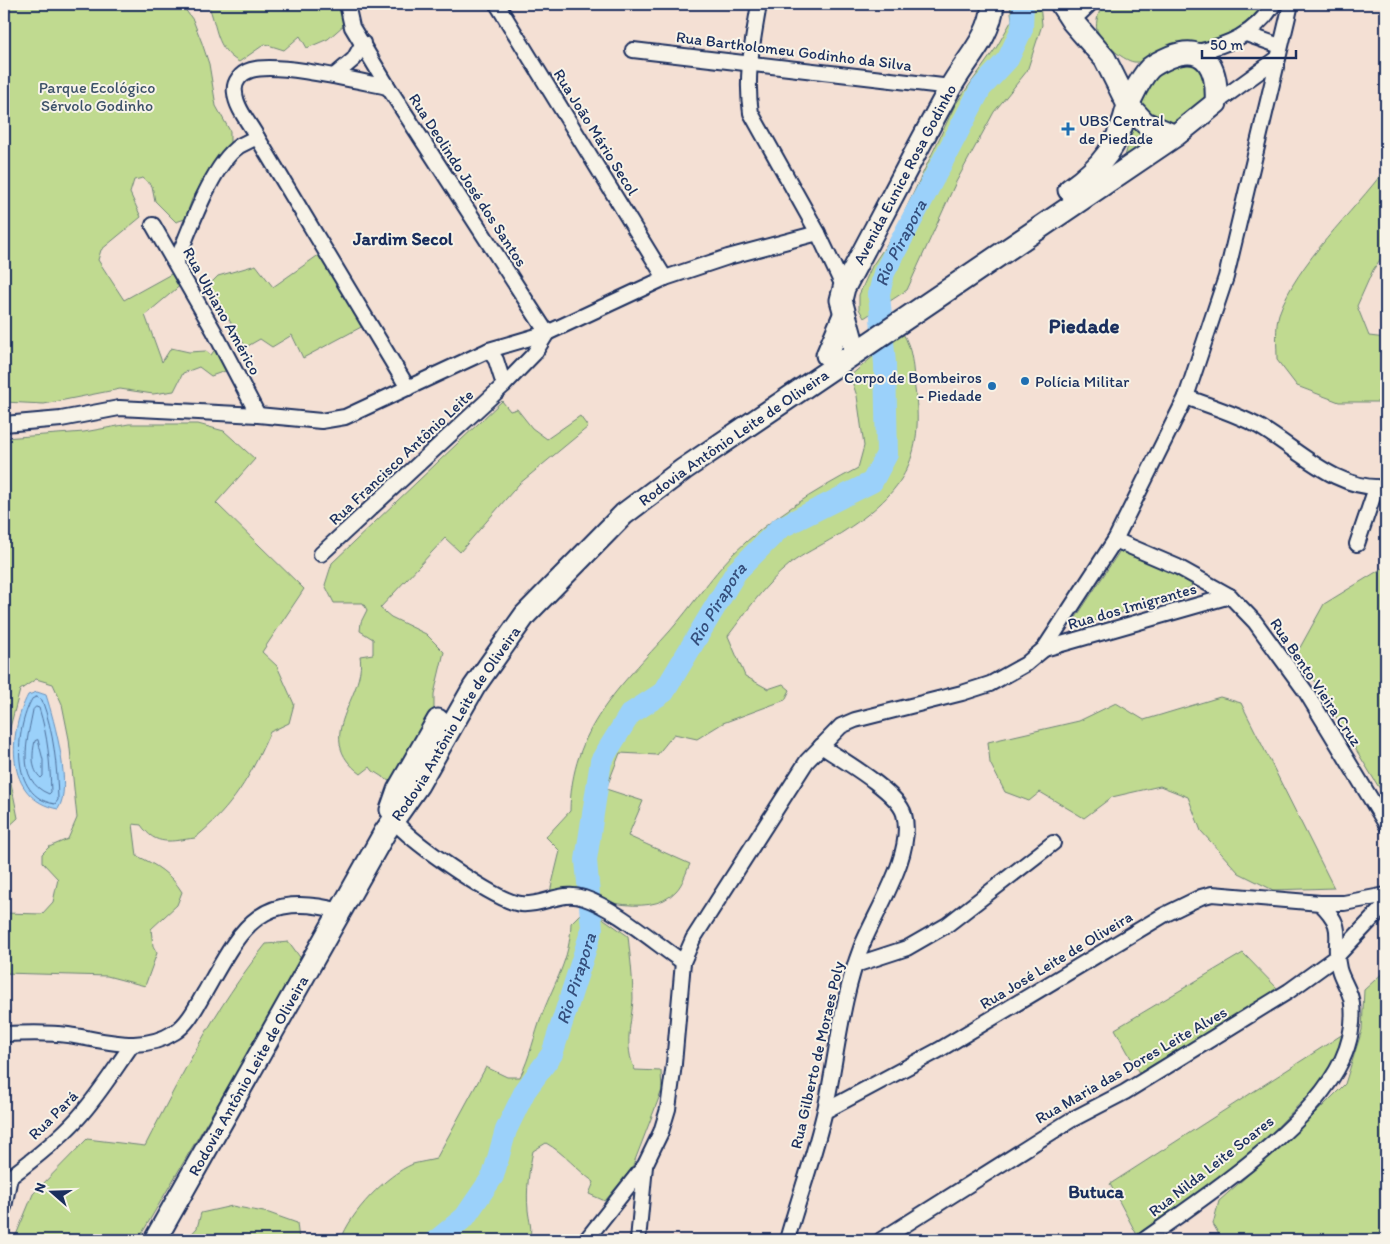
<svg xmlns="http://www.w3.org/2000/svg" width="1390" height="1244" font-family="Itim,sans-serif">
	<style>
		.green { fill: #c0da90; stroke: #6e8477 }
		.water { fill: #9bd1fa; stroke: #6890bc }
		.lines { fill: none; stroke-linecap: round; stroke-linejoin: round }
		.shore { stroke: #4e709c; stroke-width: 1 }
		.river { stroke: #9bd1fa; stroke-width: 22 }
		.minor-casing { stroke: #1b2f5e; stroke-width: 18 }
		.primary-casing { stroke: #1b2f5e; stroke-width: 25 }
		.minor { stroke: #f7f3e8; stroke-width: 14 }
		.primary { stroke: #f7f3e8; stroke-width: 21 }
		.poi-dot { fill: #1f6fb2; stroke: #f7f3e8; stroke-width: 2 }
		.labels { text-anchor: middle; dominant-baseline: central; stroke-width: 4; stroke-linejoin: round; paint-order: stroke }
		.street-label { font-size: 16px; fill: #1b2f5e; stroke: #f7f3e8 }
		.park-label { font-size: 16px; fill: #3c5168; stroke: #f7f3e8 }
		.poi-label { font-size: 16px; fill: #1b2f5e; stroke: #f7f3e8; text-anchor: start }
		.neighbourhood-label { font-size: 18px; font-weight: bold; fill: #1b2f5e; stroke: #f7f3e8 }
		.water-label { font-size: 18px; font-style: italic; fill: #354f7d; stroke: #f7f3e8 }
		.district-label { font-size: 21px; font-weight: bold; fill: #1b2f5e; stroke: #f7f3e8 }
	</style>
	<rect width="100%" height="100%" fill="#f4e0d4"/>
	<filter id="ink" filterUnits="userSpaceOnUse"><feTurbulence type="fractalNoise" baseFrequency=".02" numOctaves="2"/><feDisplacementMap in="SourceGraphic" scale="10" xChannelSelector="R" yChannelSelector="G"/><feConvolveMatrix kernelMatrix="1 2 1 2 8 2 1 2 1" color-interpolation-filters="sRGB"/></filter>
	<g filter="url(#ink)">
		<g class="green">
			<polygon points="4,4 181,4 193,20 202,43 209,64 216,106 230,131 230,144 210,170 192,199 185,219 176,222 155,201 152,186 143,178 134,180 130,193 141,217 101,250 98,260 124,300 173,273 182,284 145,315 162,362 171,348 189,352 206,351 211,355 218,345 231,369 211,376 199,367 183,373 174,391 153,394 120,389 44,404 4,402"/>
			<path d="M208,4H342L341,10L344,25L328,39L307,48L300,36L284,50L265,44L239,62C215,48 218,28 208,4Z"/>
			<polygon points="1010,4 1040,4 1042,25 1027,71 994,112 956,182 907,290 864,318 859,309 859,295 872,266 895,232 955,105 996,48 1012,20"/>
			<path d="M1103,4H1265C1240,48 1208,38 1168,47C1155,50 1150,64 1134,62C1122,60 1101,41 1097,30C1095,22 1099,11 1103,4Z"/>
			<path d="M1196,60L1210,91C1200,107 1186,117 1168,125L1151,119L1140,103L1153,72Z"/>
			<polygon points="1135,120 1162,136 1124,160"/>
			<path d="M1386,168V251L1373,270L1357,306L1369,336L1386,338V402H1339L1297,386L1277,360C1277,346 1275,327 1279,314C1297,262 1353,213 1386,168Z"/>
			<polygon points="320,254 365,325 303,358 292,335 272,347 260,339 246,347 208,286 218,276 256,265 273,287"/>
			<path d="M902,332C913,348 913,370 915,389C926,466 896,499 835,537C820,546 803,554 790,564C765,584 747,611 728,636L745,676L768,689L783,684L790,690L785,700L723,723L697,739L674,734L657,755L620,753L606,789L643,801L628,836L690,864C686,872 683,884 676,891C648,922 586,893 550,892L560,851L546,837L570,811C571,729 620,687 670,631C692,606 710,578 733,554C770,518 813,492 858,468L864,446L857,396L850,376Z"/>
			<path d="M502,401L510,411L517,409L532,428L547,439L580,416L588,427L519,484L460,552L445,538L380,608L391,617L426,634L444,652L434,694V709L392,783L373,771L370,767L361,774C310,737 367,697 360,656L373,654V639L360,631L361,622L367,610L363,603H334L325,585L332,563Z"/>
			<path d="M129,424H198L224,431L255,459L216,503L304,589L262,652L277,666L294,704L289,723L270,732C250,777 234,806 195,838C171,841 156,847 141,825L133,824L137,856C155,864 171,874 182,892L177,905L151,929L153,946L157,953L145,986L107,976L4,973V913L42,914L53,902L58,879L42,862V854L49,847L68,839L77,818L69,739L62,704L53,684L36,679L20,690L8,735V768L18,818L4,831V438L84,432Z"/>
			<polygon points="1121,549 1193,580 1191,587 1166,599 1084,624 1073,622"/>
			<polygon points="1386,566 1386,799 1297,653 1324,604"/>
			<polygon points="1220,697 1241,703 1334,888 1273,890 1239,873 1201,831 1188,797 1160,786 1112,797 1084,818 1040,792 1029,801 1005,792 990,763 988,742 1079,721 1116,703 1144,720"/>
			<path d="M594,912L628,936C630,956 633,977 633,998C632,1023 623,1045 635,1070L661,1071L662,1090L632,1168L605,1201L589,1194L594,1182C577,1170 564,1153 546,1143L533,1151C529,1170 526,1190 528,1210C529,1221 533,1229 529,1240H341C350,1213 386,1175 413,1164C420,1162 428,1161 436,1159L486,1067L507,1077H520C530,1057 534,1036 542,1015C555,980 570,961 571,923L581,913Z"/>
			<path d="M289,942L302,960L138,1240H14L33,1194L87,1139L145,1146C182,1074 215,1008 266,944Z"/>
			<polygon points="1243,953 1279,990 1139,1073 1115,1029"/>
			<polygon points="1386,970 1386,1240 1222,1240 1213,1224 1219,1201 1305,1124 1345,1084 1362,1030 1364,990"/>
			<polygon points="1343,1034 1344,1047 1333,1069 1262,1143 1225,1174 1137,1235 1110,1184"/>
			<polygon points="232,1206 269,1213 297,1223 299,1240 186,1240 197,1228 201,1213"/>
		</g>
		<path class="water" d="M37,692L46,695C54,720 73,788 58,809C4,799 8,733 28,695Z"/>
		<g class="lines">
			<g class="shore">
				<path d="M37,697L42,700C54,733 57,765 58,800L55,804C9,797 15,729 32,699Z"/>
				<path d="M36,707L39,708C48,736 50,763 51,792L49,794C14,780 28,738 33,710Z"/>
				<path d="M38,740L43,760V776L41,778C31,770 32,753 35,741Z"/>
			</g>
			<path class="river" id="s1" d="M437,1240L465,1217L493,1176L506,1130L525,1091L552,1054L592,929L586,860L601,761L630,714L664,692L736,572L780,528L872,482L887,454L885,364L879,294L884,273L981,88L1008,59L1022,29L1023,4"/>
			<g class="minor-casing">
				<g id="minor">
					<polyline points="497,4 665,278"/>
					<path d="M759,4C753,41 745,76 751,113L818,233L844,288"/>
					<polyline points="1072,21 1090,4"/>
					<polyline points="1246,34 1280,46"/>
					<polyline points="633,50 951,87"/>
					<path d="M1194,53C1228,45 1254,35 1274,4"/>
					<polyline points="334,76 354,59 363,43"/>
					<path d="M388,87C357,81 279,62 251,70C241,73 233,82 235,93C236,108 250,124 257,137L408,388"/>
					<polyline points="1216,103 1278,58"/>
					<polyline points="153,225 214,331 258,415"/>
					<path d="M176,262C190,230 211,166 239,146C245,143 251,140 257,137"/>
					<polyline points="489,350 496,360 504,385"/>
					<path d="M1186,397C1210,406 1237,414 1260,427C1300,451 1337,491 1386,487"/>
					<polyline points="4,424 61,419 119,408 258,415 321,421 345,417 489,350 547,333 665,278 728,257 818,233"/>
					<polyline points="1115,540 1178,567 1230,596 1255,622 1306,692 1386,824"/>
					<polyline points="1357,544 1376,488"/>
					<polyline points="321,554 504,385 534,354 547,333 388,87 352,27 347,4"/>
					<polyline points="1044,649 1230,596"/>
					<path d="M390,815C395,820 398,825 403,830C422,848 497,902 521,904C544,906 561,890 584,898C615,908 655,943 683,962"/>
					<polyline points="855,965 907,948 947,925 1053,843"/>
					<path d="M4,1034C25,1033 47,1032 68,1035C105,1040 141,1054 175,1032C189,1023 197,1005 205,992C241,929 258,889 340,911"/>
					<polyline points="825,1111 939,1050 1164,915 1201,897 1212,894 1320,903 1344,903 1386,895"/>
					<path d="M4,1207L10,1177C34,1159 58,1140 78,1118C98,1096 114,1070 131,1046"/>
					<polyline points="586,1240 645,1165 661,1132 668,1109 674,1064 683,962 693,939 807,761 841,726 855,720 962,693 990,684 1026,664 1044,649 1115,540 1186,397 1226,277 1291,4"/>
					<polyline points="638,1240 645,1166"/>
					<path d="M787,1240C799,1197 815,1154 825,1110C837,1056 841,1000 861,948C876,910 915,854 904,814C898,792 841,759 821,746"/>
					<polyline points="881,1240 1071,1120 1125,1092 1289,991 1336,957 1386,904"/>
					<path d="M1144,1240C1206,1196 1310,1128 1342,1060C1350,1043 1354,1022 1352,1004C1351,991 1342,981 1339,969C1331,937 1349,931 1320,903"/>
				</g>
			</g>
			<g class="primary-casing">
				<g id="primary">
					<path d="M1061,4L1072,21L1105,59L1128,105C1118,146 1103,166 1069,190"/>
					<path id="s2" d="M855,351L841,300L844,288C879,222 913,156 949,90C965,60 990,39 993,4"/>
					<polyline points="827,355 844,315"/>
					<polyline points="391,810 398,790 438,720"/>
					<path id="s3" d="M155,1240L385,832L418,785L474,687L525,615L624,514L684,469L1175,136L1216,103C1218,70 1207,42 1170,57C1163,60 1155,64 1150,68C1140,78 1134,93 1128,105L1145,123L1175,136"/>
				</g>
			</g>
			<use href="#minor" class="minor"/>
			<use href="#primary" class="primary"/>
		</g>
	</g>
	<g class="poi-dot">
		<path d="M1065.5 121.5h5v5h5v5h-5v5h-5v-5h-5v-5h5z"/>
		<circle cx="1025" cy="381" r="5"/>
		<circle cx="992" cy="386" r="5"/>
	</g>
	<g class="labels">
		<g class="street-label">
			<text transform="translate(794 51) rotate(7)">Rua Bartholomeu Godinho da Silva</text>
			<text transform="translate(596 132) rotate(58)">Rua João Mário Secol</text>
			<text stroke="none"><textPath href="#s2" startOffset="194">Avenida Eunice Rosa Godinho</textPath></text>
			<text transform="translate(468 180) rotate(57)">Rua Deolindo José dos Santos</text>
			<text transform="translate(222 311) rotate(61)">Rua Ulpiano Américo</text>
			<text stroke="none"><textPath href="#s3" startOffset="1002">Rodovia Antônio Leite de Oliveira</textPath></text>
			<text transform="translate(401 457) rotate(-43)">Rua Francisco Antônio Leite</text>
			<text transform="translate(1132 606) rotate(-16)">Rua dos Imigrantes</text>
			<text transform="translate(1316 682) rotate(56)">Rua Bento Vieira Cruz</text>
			<text stroke="none"><textPath href="#s3" startOffset="598">Rodovia Antônio Leite de Oliveira</textPath></text>
			<text transform="translate(1056 960) rotate(-31)">Rua José Leite de Oliveira</text>
			<text transform="translate(817 1055) rotate(-77)">Rua Gilberto de Moraes Poly</text>
			<text transform="translate(1131 1065) rotate(-30)">Rua Maria das Dores Leite Alves</text>
			<text stroke="none"><textPath href="#s3" startOffset="189">Rodovia Antônio Leite de Oliveira</textPath></text>
			<text transform="translate(53 1115) rotate(-45)">Rua Pará</text>
			<text transform="translate(1211 1166) rotate(-38)">Rua Nilda Leite Soares</text>
		</g>
		<g class="park-label">
			<text x="97" y="87">Parque Ecológico<tspan x="97" dy="18">Sérvolo Godinho</tspan></text>
		</g>
		<g class="poi-label">
			<text x="1079" y="120">UBS Central<tspan x="1079" dy="18">de Piedade</tspan></text>
			<text x="982" y="377" text-anchor="end">Corpo de Bombeiros<tspan x="982" dy="18">- Piedade</tspan></text>
			<text x="1035" y="381">Polícia Militar</text>
		</g>
		<g class="neighbourhood-label">
			<text x="403" y="239">Jardim Secol</text>
			<text x="1096" y="1192">Butuca</text>
		</g>
		<g class="water-label">
			<text stroke="none"><textPath href="#s1" startOffset="1172">Rio Pirapora</textPath></text>
			<text stroke="none"><textPath href="#s1" startOffset="722">Rio Pirapora</textPath></text>
			<text stroke="none"><textPath href="#s1" startOffset="302">Rio Pirapora</textPath></text>
		</g>
		<g class="district-label">
			<text x="1084" y="325">Piedade</text>
		</g>
	</g>
	<rect width="1390" height="1244" fill="none" stroke="#f7f3e8" stroke-width="20"/>
	<rect x="10" y="10" width="1370" height="1224" fill="none" stroke="#1b2f5e" stroke-width="2" filter="url(#ink)"/>
	<g transform="translate(52 1192) rotate(290)" stroke="#f7f3e8" stroke-width="4" paint-order="stroke">
	<path d="M0-4L9 19L0 12L-9 19Z" fill="#1b2f5e"/>
	<text y="-8" font-size="14" font-weight="bold" text-anchor="middle" fill="#1b2f5e">N</text>
	</g>
	<path d="M1202 50v8h94v-8" fill="none" stroke="#1b2f5e" stroke-width="2.5"/>
	<text x="1210" y="50" font-size="15" fill="#1b2f5e" stroke="#f7f3e8" stroke-width="4" paint-order="stroke">50 m</text>
</svg>
